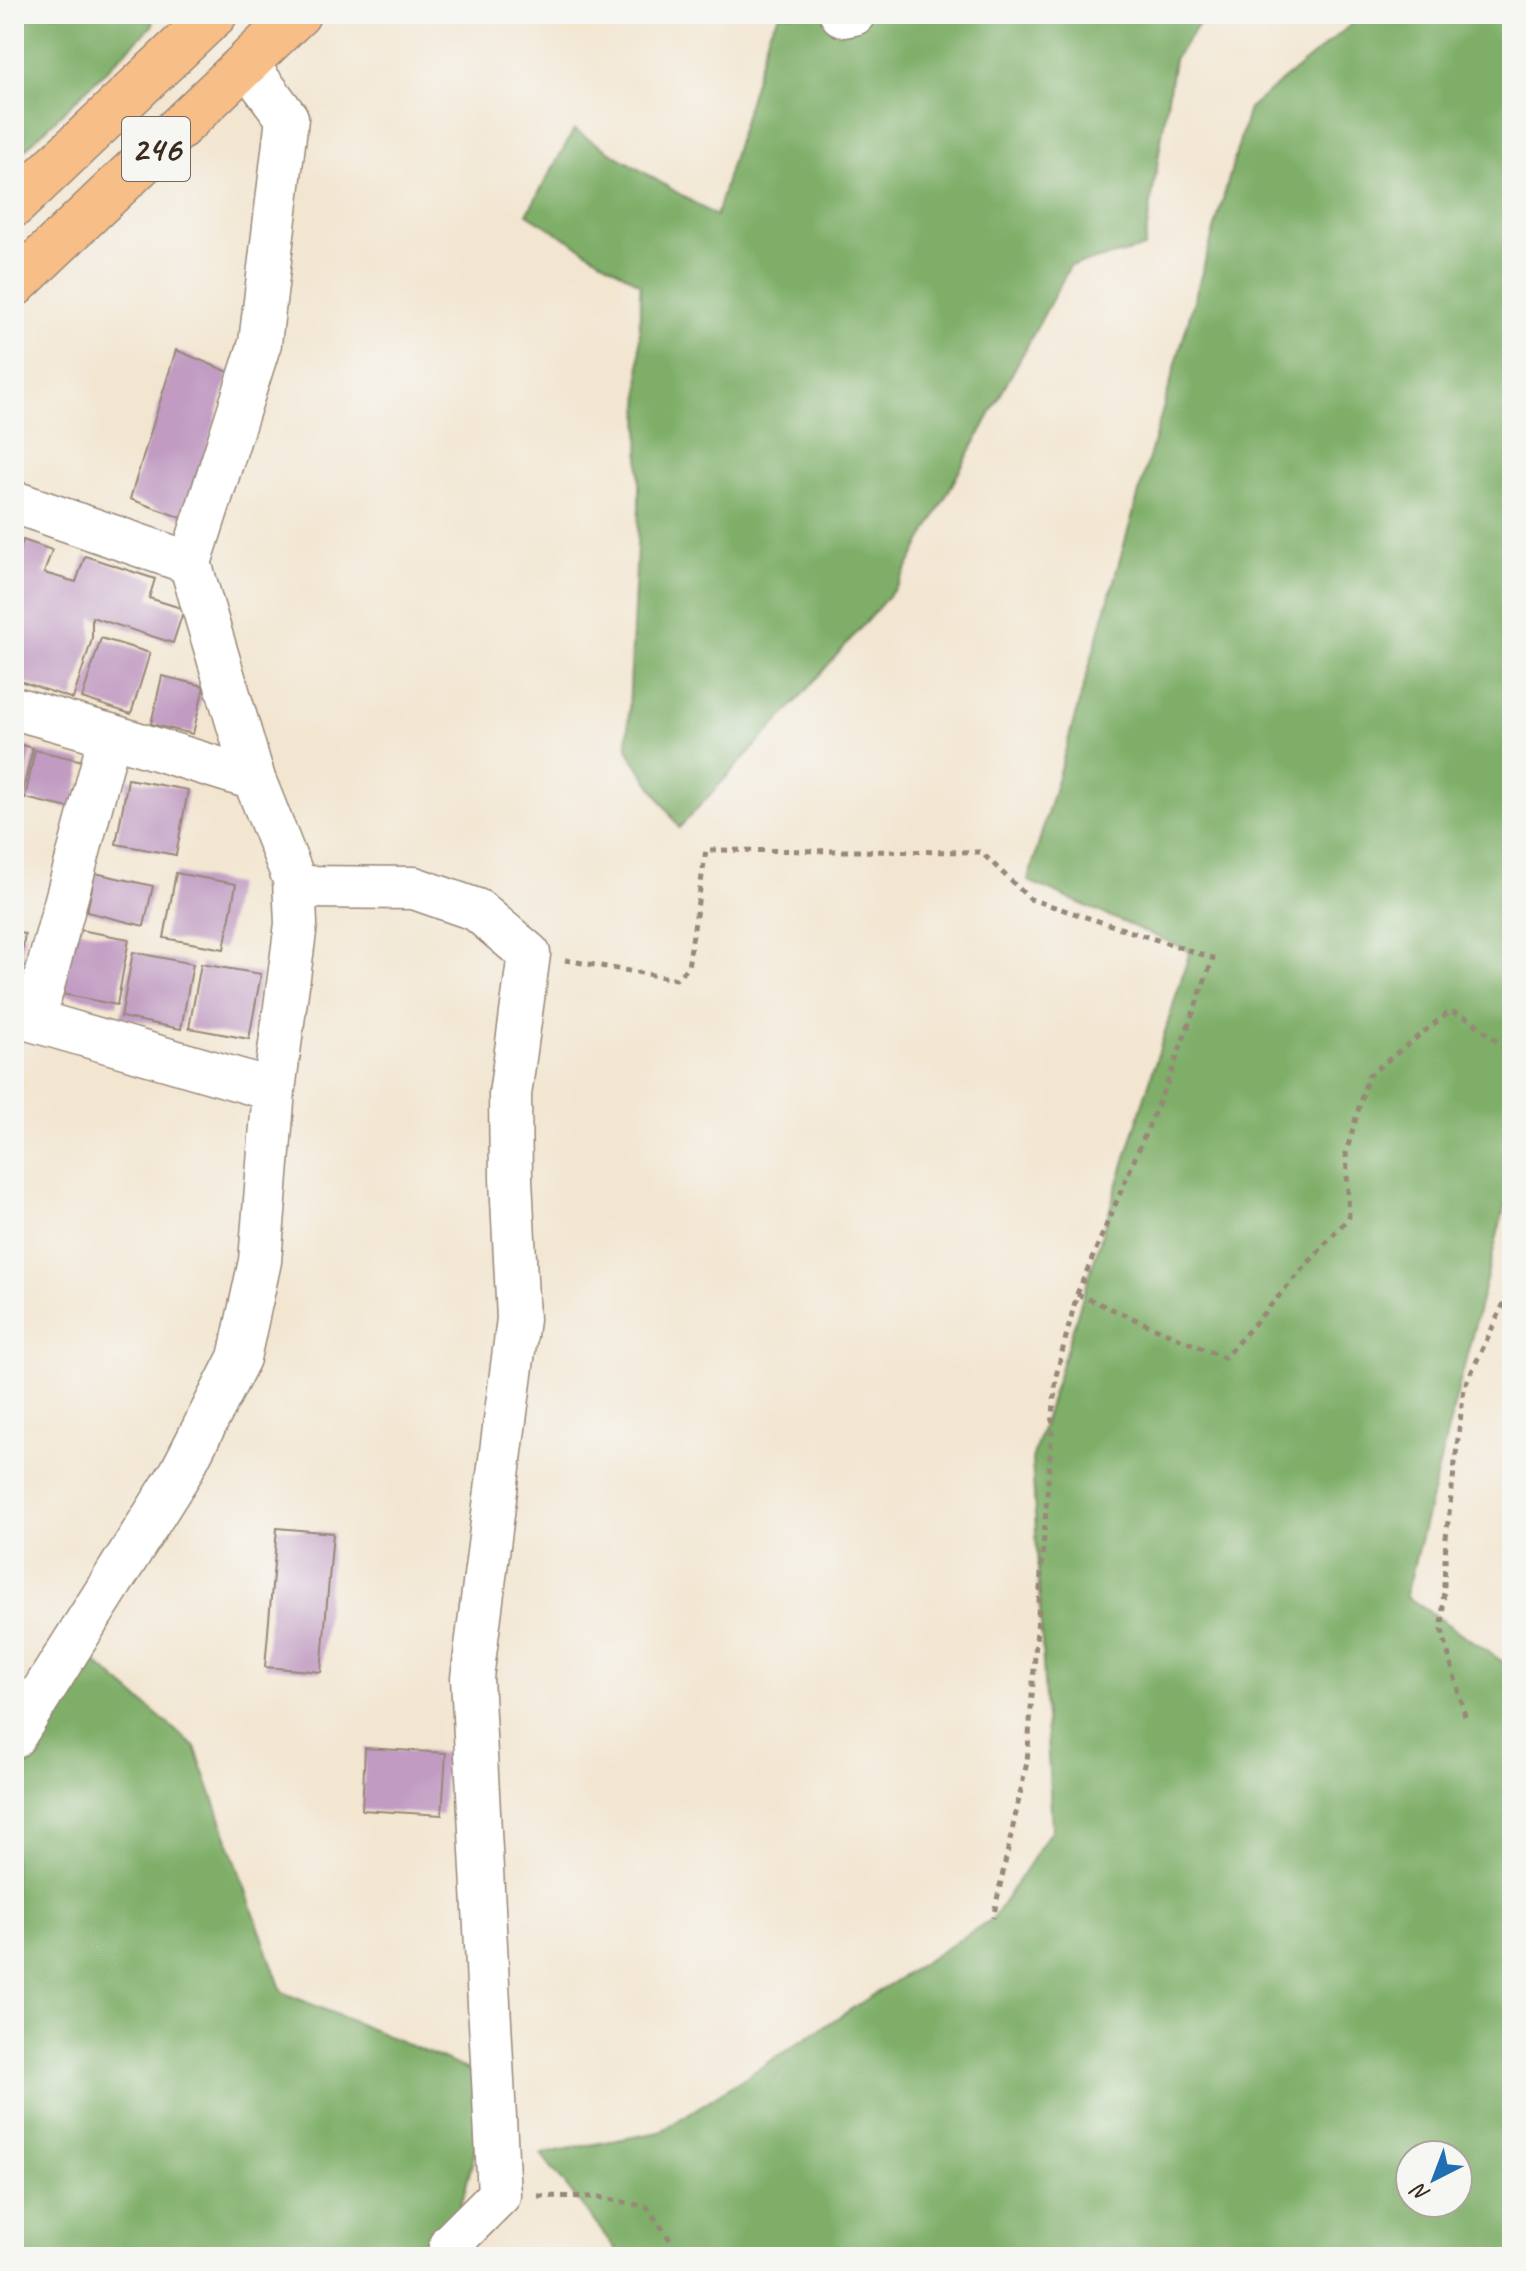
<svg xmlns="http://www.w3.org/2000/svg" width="1526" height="2271" font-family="Caveat,sans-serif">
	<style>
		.forest { fill: #7eae68; stroke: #5c6c43; stroke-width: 2; fill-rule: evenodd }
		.building { fill: #c19bc2 }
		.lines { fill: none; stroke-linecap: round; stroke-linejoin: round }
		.minor-casing { stroke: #978878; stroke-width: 45 }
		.highway-casing { stroke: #978878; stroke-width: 47 }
		.path { stroke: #978878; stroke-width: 5; stroke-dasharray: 6 6; stroke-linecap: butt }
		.minor { stroke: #fff; stroke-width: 42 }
		.highway { stroke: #f7be87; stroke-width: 44 }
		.labels { text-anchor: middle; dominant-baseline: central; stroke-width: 6; stroke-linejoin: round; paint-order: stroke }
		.shield { fill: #f6f6f2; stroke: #73675e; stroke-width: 2 }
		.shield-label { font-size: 36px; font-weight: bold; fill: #3b2a1e }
	</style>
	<rect width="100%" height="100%" fill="#f6f6f2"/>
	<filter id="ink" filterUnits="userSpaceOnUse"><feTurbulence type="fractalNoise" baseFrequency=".0125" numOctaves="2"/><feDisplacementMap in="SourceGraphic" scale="16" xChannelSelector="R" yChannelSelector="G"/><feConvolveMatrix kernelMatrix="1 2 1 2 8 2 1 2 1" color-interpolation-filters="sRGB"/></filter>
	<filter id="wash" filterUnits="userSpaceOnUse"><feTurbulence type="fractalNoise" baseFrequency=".006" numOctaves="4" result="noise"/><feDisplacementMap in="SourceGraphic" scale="32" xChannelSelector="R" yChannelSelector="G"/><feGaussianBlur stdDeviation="1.8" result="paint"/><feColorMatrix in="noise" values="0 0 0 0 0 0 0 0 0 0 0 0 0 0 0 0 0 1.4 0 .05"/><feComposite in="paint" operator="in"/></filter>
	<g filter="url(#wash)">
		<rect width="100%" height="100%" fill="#f3e6d1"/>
		<g class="forest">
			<polygon points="14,14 151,14 153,25 14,160"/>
			<polygon points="780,14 1206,14 1174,59 1144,248 1070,266 898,585 788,711 679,828 627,749 639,507 640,284 527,214 574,130 716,216 769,32"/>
			<path d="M1364,14H1493L1512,23V1190L1505,1205L1406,1596L1512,1668V2257H622L541,2154L660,2132L993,1918L1052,1829L1032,1460L1190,951L1028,881L1249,108ZM1410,2155H1458V2203H1410Z"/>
			<polygon points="73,1643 195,1747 282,1992 493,2080 448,2257 14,2257 14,1799"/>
		</g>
		<g id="blocks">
			<g class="building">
				<polygon points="176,350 229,372 187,520 130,499"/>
				<polygon points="23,540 52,550 44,573 76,582 85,556 155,579 149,598 184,609 173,643 92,617 92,639 73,699 14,679 14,568"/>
				<polygon points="101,638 150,653 131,714 82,698"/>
				<polygon points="162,676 204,686 193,734 151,724"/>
				<polygon points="14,743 33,748 22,795 14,794"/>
				<polygon points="35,750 83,761 73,809 25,798"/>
				<polygon points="128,779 188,790 176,855 116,844"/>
				<polygon points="14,814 23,815 15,849 14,849"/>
				<polygon points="95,873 153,886 144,926 87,912"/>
				<polygon points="176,873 236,884 224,949 164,938"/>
				<polygon points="69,928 129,939 117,1005 57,993"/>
				<polygon points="14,932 25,934 16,988 14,988"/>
				<polygon points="133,952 193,964 181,1029 121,1017"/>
				<polygon points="201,964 261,974 249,1039 189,1028"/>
				<polygon points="277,1528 333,1533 321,1672 265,1667"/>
				<polygon points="365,1748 446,1753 442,1815 362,1810"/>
			</g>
		</g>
	</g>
	<g filter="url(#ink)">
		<use href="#blocks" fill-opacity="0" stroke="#978878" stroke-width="2"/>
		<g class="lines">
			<g class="minor-casing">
				<g id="minor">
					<polyline points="841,14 844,16 854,14"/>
					<polyline points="14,502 190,563 254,779 294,879 296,924 274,1090 260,1261 239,1358 181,1472 14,1737"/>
					<polyline points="190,563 260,343 287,118 246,63"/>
					<polyline points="14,708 110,735 254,779"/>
					<polyline points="294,879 304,887 414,888 477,910 529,954 510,1095 511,1179 518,1319 472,1678 499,2195 451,2243 448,2257"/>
					<polyline points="14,1015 274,1090"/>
					<polyline points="34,1020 110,735"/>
				</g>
			</g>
			<g class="highway-casing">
				<g id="highway">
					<polyline points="14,205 215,14"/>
					<polyline points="14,285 298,14"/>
				</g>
			</g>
			<g class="path">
				<polyline points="565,960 676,979 688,967 706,850 981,852 1030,899 1213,958 1170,1076 1077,1294 1056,1376 1027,1762 993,1918"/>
				<polyline points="1077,1294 1224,1358 1349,1217 1346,1153 1368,1076 1450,1011 1470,1019 1512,1054"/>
				<polyline points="1465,1716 1442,1630 1446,1538 1464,1388 1512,1286"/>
				<polyline points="538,2196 599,2197 647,2207 682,2257"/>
			</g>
			<use href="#minor" class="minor"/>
			<use href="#highway" class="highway"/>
		</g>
	</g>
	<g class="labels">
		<rect class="shield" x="122" y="117" width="68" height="64" rx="6"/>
		<g class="shield-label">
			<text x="156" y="149">246</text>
		</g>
	</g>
	<rect width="1526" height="2271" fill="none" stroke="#f6f6f2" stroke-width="48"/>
	<g transform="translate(1434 2179) rotate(222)"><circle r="38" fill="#f6f6f2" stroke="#aba49d" stroke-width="2"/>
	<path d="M0-6L14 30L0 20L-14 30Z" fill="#1f6fb2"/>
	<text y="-12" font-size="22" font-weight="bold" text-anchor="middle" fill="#3b2a1e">N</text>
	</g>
</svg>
